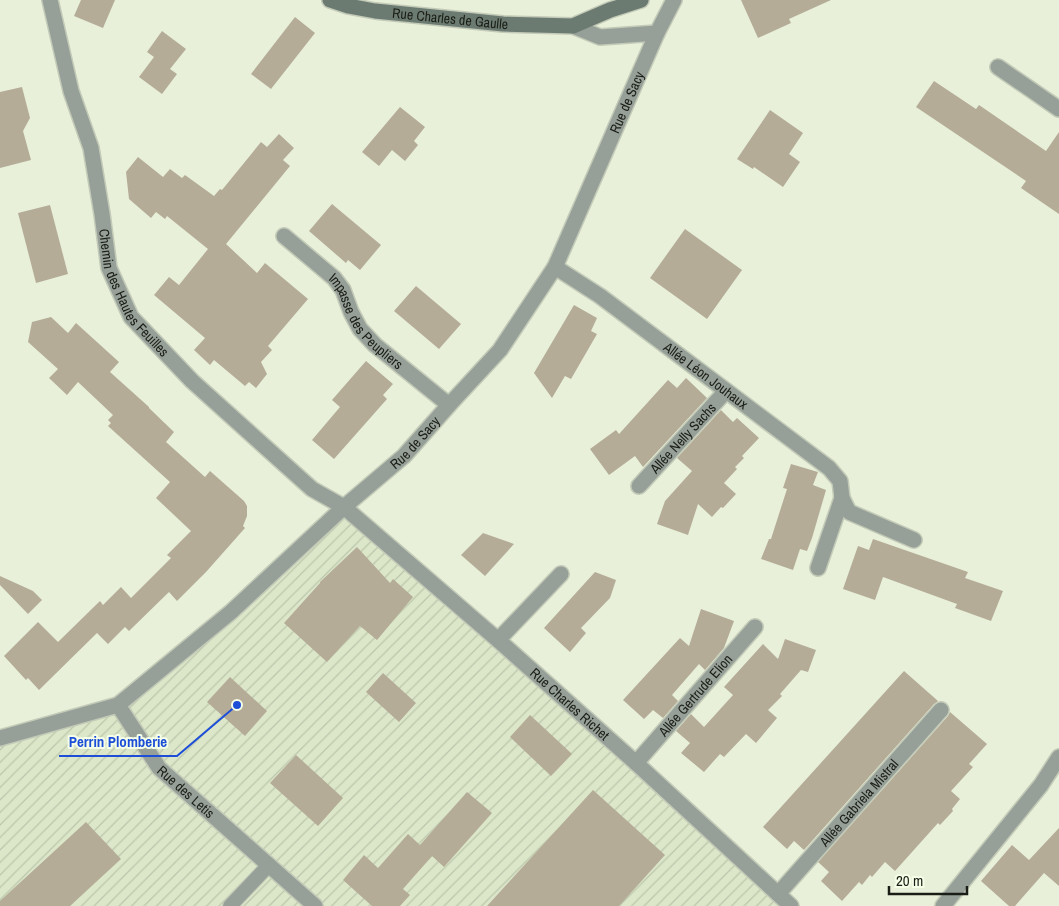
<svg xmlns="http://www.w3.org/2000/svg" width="1059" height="906" font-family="'Archivo Narrow',sans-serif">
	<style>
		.industrial { fill: url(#industrial-furrows) }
		.building { fill: #b5ac97 }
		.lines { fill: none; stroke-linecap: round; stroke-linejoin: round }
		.lane-casing { stroke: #c3cab7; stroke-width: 16 }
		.street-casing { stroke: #c3cab7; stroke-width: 18 }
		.secondary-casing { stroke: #c3cab7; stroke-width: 18 }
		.lane { stroke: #96a099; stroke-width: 14 }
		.street { stroke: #96a099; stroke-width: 15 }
		.secondary { stroke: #6c7b72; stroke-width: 15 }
		.labels { text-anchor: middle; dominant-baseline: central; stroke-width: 4; stroke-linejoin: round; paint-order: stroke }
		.street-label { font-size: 14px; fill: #1b1e16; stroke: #f5fee7 }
		.leader { fill: none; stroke: #1d4ed8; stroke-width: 2 }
		.callout-dot { fill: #1d4ed8; stroke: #f5fee7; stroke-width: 2 }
		.callout-label { font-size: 15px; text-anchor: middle; font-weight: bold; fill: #1d4ed8; stroke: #f5fee7; stroke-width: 4; stroke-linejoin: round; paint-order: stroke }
	</style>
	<defs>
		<pattern id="industrial-furrows" width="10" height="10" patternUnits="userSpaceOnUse" patternTransform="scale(1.25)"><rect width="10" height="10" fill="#dce7c9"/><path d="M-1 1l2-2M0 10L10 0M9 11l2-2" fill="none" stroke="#bcc6ac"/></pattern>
	</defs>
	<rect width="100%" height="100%" fill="#e8f0da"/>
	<polygon class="industrial" points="344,507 791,906 0,906 0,733 118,704"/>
	<g class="building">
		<polygon points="81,0 115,0 103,28 74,16"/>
		<polygon points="741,0 831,0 789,19 791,23 758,38"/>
		<polygon points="295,17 315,33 271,89 251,74"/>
		<polygon points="162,31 186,49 170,69 177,74 162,94 139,77 154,57 147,52"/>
		<polygon points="934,81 976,109 979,105 1046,151 1059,132 1059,214 1021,188 1026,181 916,107"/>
		<polygon points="22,87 30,118 23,131 31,160 0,168 0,92"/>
		<polygon points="400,107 425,127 414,141 418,145 405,161 392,150 379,166 362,152"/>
		<polygon points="770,110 803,133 789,154 800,162 783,187 754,167 753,169 737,159"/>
		<polygon points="279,134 294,148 283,160 290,166 226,244 257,273 265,263 308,299 268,346 272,350 261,362 267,374 256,388 249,382 245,386 214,360 210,365 194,350 205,338 154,295 169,277 179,285 208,249 167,216 165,219 156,212 151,218 129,199 126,172 138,157 163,177 170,169 182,178 185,175 214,196 220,189 222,190 261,142 267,147"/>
		<polygon points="332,204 381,245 360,270 348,260 346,263 309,231"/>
		<polygon points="50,205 68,274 36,283 18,213"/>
		<polygon points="685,229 742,270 707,319 650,278"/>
		<polygon points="416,286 461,324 439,349 394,311"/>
		<polygon points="574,305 597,318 591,331 597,334 571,379 565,376 552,398 534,373"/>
		<polygon points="51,317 68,333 76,323 119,362 110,372 149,407 149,408 174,432 166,442 205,477 210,471 244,501 247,506 247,516 243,526 245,528 206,572 177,601 169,592 129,631 125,627 108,644 97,633 39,690 28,678 26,680 4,656 38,622 58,642 100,601 103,605 121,587 131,598 171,558 167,555 191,531 156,498 170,482 108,426 111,423 108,420 113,415 78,382 67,395 49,378 58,369 28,342 32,322"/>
		<polygon points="366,361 393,384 383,395 387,399 334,459 312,440 340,407 332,400"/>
		<polygon points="686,378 707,398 643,467 635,456 609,475 590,449 616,430 619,434 668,380 677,388"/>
		<polygon points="721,410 733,422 737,418 759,438 742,456 744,458 735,467 737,469 724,483 736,494 723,508 721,507 712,517 698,504 688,535 657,524 665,501 692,471 677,458"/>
		<polygon points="791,464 818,472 813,485 826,490 812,538 807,551 800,549 793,570 761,559 769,539 771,539 787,489 783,488"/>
		<polygon points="483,533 514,544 485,576 461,555"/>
		<polygon points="873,539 968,572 965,578 1003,591 991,621 955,608 957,604 883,577 875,600 843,589 858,546 869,550"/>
		<polygon points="357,547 390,583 393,579 413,597 377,640 360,626 327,662 284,623 320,583 320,582"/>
		<polygon points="595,572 616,580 610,598 581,628 586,633 570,652 544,628"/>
		<polygon points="0,576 33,591 42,600 28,614 0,585"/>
		<polygon points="701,609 734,621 724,648 705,670 699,664 672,695 678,701 663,718 653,710 644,719 623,700 680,638 689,646"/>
		<polygon points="785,639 816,650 808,672 801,670 780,694 782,696 768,710 777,718 756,743 746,734 724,757 720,754 704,772 681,753 690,743 676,731 691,714 704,727 733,695 724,687 763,644 778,659"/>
		<polygon points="904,671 938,701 934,704 804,850 794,841 787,849 763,827"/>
		<polygon points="383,673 416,703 399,722 366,692"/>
		<polygon points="230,677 267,711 245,736 207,702"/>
		<polygon points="950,712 987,744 969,764 973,767 951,791 960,799 952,809 953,811 940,825 938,823 895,871 885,862 872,877 870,875 862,885 859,882 842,901 821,881 829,872 818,862 948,716"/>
		<polygon points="530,715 572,754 551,776 510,737"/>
		<polygon points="296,755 343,798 318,826 270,783"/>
		<polygon points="593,790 665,855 619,906 487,906"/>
		<polygon points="467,792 492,813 444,867 432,856 403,889 410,895 400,906 372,906 343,880 364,855 378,868 408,834 420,845"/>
		<polygon points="86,822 121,859 70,906 0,906 0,901"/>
		<polygon points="1059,828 1059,886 1044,873 1015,906 1009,906 981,881 1012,845 1029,860"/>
	</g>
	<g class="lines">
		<g class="lane-casing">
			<polyline id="lane" points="230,906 269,865"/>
		</g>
		<g class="street-casing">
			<g id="street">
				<path id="s1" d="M50,0L71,91L91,148L102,214L109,268L131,317L192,381L312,489L344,507L498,640L636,763L791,906"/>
				<polyline points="573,26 600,37 657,33"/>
				<polyline points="998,67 1059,109"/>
				<path id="s2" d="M284,236L334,278L343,290L351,312L360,329L375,345L449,405"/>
				<path id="s3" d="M555,267L600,296L829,468L840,481L842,498L849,512L914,540"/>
				<path id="s4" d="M639,486L726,391"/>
				<polyline points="818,568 842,498"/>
				<polyline points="498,640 561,574"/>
				<path id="s5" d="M118,705L159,768L315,906"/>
				<path id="s6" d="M0,738L118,705L231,612L344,507L404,456L449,405L500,350L555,267L657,33L674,0"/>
				<path id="s7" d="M636,763L755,627"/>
				<path id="s8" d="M778,894L941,710"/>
				<polyline points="943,906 1041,785 1059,757"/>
			</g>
		</g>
		<g class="secondary-casing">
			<g id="secondary">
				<path id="s9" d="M330,0L348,6L375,11L503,24L573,26L610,10L641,0"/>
			</g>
		</g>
		<use href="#lane" class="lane"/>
		<use href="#street" class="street"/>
		<use href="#secondary" class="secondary"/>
	</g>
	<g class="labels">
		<g class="street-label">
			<text stroke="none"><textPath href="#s9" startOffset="122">Rue Charles de Gaulle</textPath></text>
			<text stroke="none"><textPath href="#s6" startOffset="924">Rue de Sacy</textPath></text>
			<text stroke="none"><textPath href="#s1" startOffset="308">Chemin des Hautes Feuilles</textPath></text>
			<text stroke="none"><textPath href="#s2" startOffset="120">Impasse des Peupliers</textPath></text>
			<text stroke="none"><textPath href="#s3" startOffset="186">Allée Léon Jouhaux</textPath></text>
			<text stroke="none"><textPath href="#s4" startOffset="65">Allée Nelly Sachs</textPath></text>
			<text stroke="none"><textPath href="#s6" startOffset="519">Rue de Sacy</textPath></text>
			<text stroke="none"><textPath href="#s7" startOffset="90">Allée Gertrude Elion</textPath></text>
			<text stroke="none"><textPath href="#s1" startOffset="915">Rue Charles Richet</textPath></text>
			<text stroke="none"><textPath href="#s5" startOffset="111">Rue des Letis</textPath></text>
			<text stroke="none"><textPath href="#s8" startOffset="122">Allée Gabriela Mistral</textPath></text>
		</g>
	</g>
	<path class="leader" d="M237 705L177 756H59"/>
	<circle class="callout-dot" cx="237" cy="705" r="5"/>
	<g class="callout-label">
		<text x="118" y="747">Perrin Plomberie</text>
	</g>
	<path d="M889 886v8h78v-8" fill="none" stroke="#1b1e16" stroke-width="2.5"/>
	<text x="896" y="886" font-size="15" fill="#1b1e16" stroke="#f5fee7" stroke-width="4" paint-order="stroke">20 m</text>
</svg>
